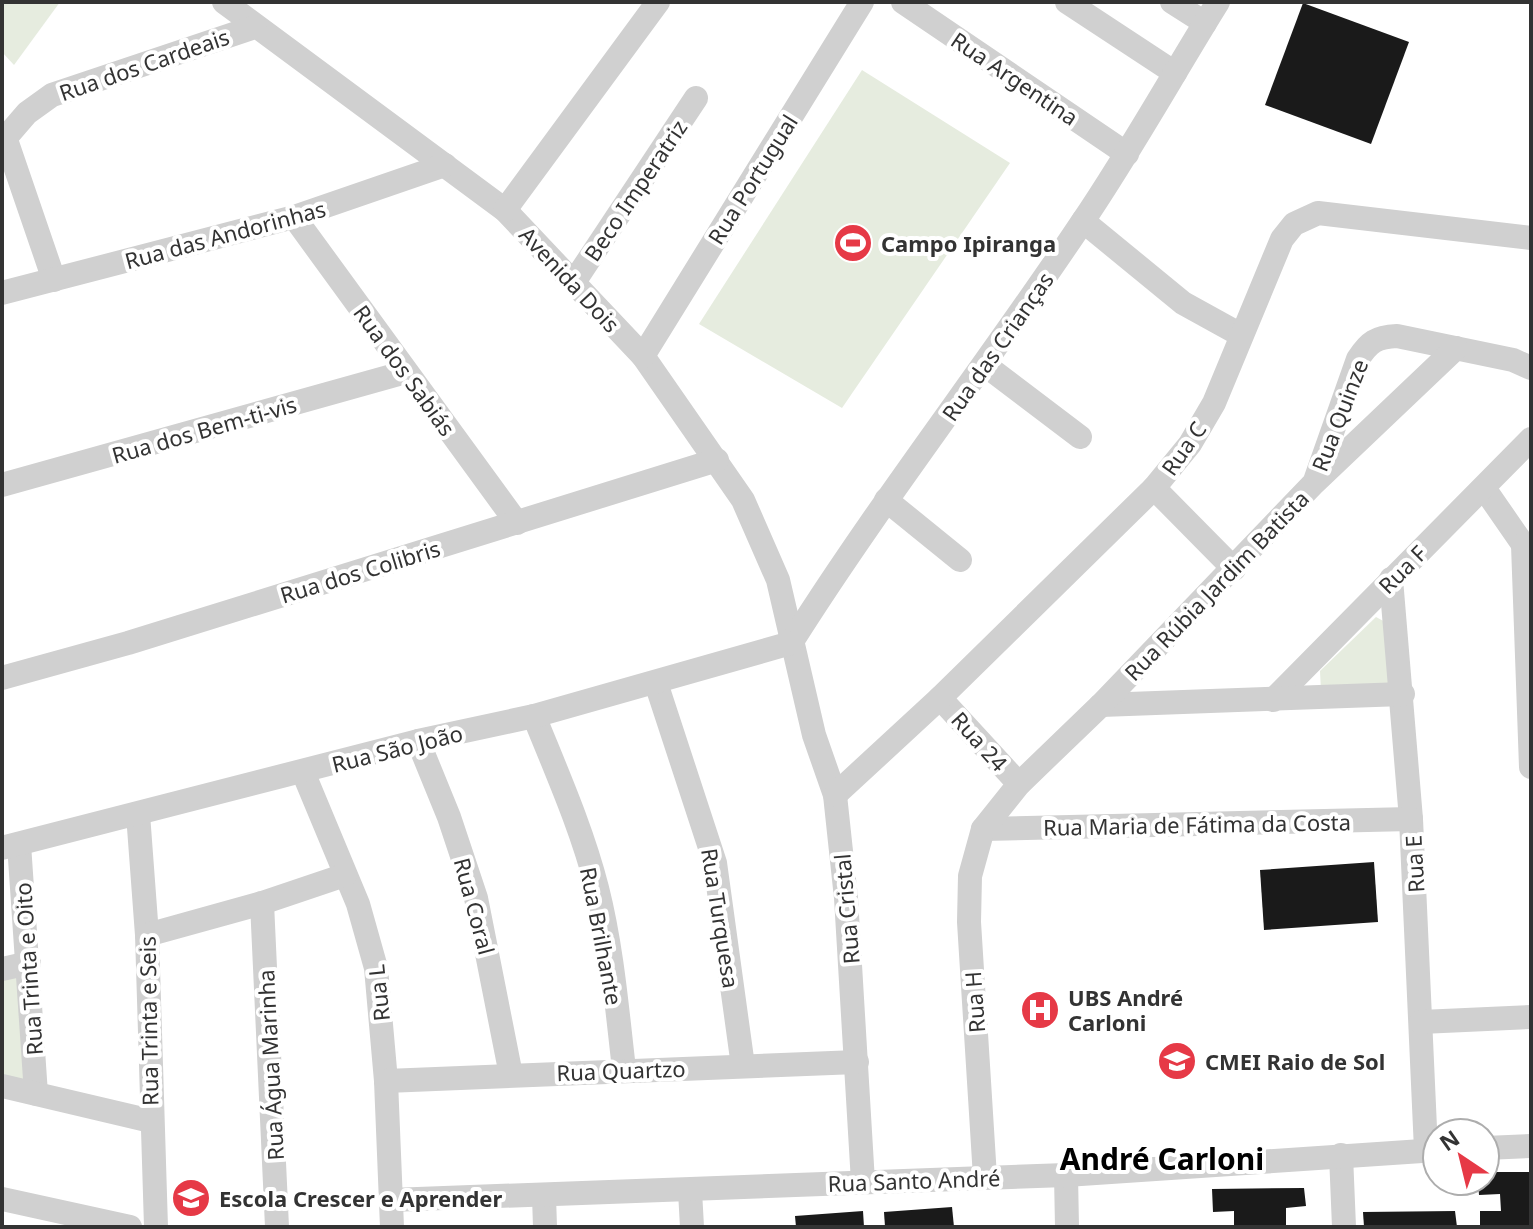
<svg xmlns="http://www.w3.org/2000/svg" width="1533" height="1229" font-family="'Noto Sans',sans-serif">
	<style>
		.green { fill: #e6ecdf }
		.building { fill: #1a1a1a }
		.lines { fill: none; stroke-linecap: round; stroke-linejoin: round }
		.minor { stroke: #d0d0d0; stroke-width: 24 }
		.labels { text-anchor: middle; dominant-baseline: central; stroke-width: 8; stroke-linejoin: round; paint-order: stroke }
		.street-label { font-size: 22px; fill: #333; stroke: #fff }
		.poi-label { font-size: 22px; font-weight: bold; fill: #333; stroke: #fff; text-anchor: start }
		.district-label { font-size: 30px; font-weight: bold; fill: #000; stroke: #fff }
	</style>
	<rect width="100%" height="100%" fill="#fff"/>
	<g class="green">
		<polygon points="2,2 60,2 14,65 2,52"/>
		<polygon points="862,70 1010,163 842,408 699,324"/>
		<polygon points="1376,617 1387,623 1393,688 1321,691 1320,671"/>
		<polygon points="23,974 27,1082 2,1075 2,980"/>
	</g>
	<g class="building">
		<polygon points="1303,3 1409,42 1371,144 1265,105"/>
		<polygon points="1374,862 1378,922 1264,930 1260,870"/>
		<polygon points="1485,1172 1531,1172 1531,1227 1480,1227 1480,1211 1501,1211 1500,1194 1479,1195 1478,1181 1485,1181"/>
		<polygon points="1304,1188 1306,1206 1286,1208 1286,1227 1234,1227 1234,1211 1213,1212 1212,1189"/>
		<polygon points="952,1207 954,1227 885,1227 884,1212"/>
		<polygon points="863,1211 864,1227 796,1227 795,1216"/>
		<polygon points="1455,1211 1457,1227 1364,1227 1363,1212"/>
	</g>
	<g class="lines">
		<g class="minor">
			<polyline points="224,2 505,210 643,356 743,500 778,580 814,735 835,795 846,898 863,1182"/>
			<polyline points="903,2 1127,154"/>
			<polyline points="1067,2 1175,73"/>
			<polyline points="1172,2 1205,23"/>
			<polyline points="5,137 54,280"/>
			<polyline points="2,142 27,113 52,95 255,27"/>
			<polyline points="505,210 658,2"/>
			<polyline points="294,217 517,523"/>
			<polyline points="1083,221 1183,303 1241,335"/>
			<polyline points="574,282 696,98"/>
			<polyline points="2,293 294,217 445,165"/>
			<polyline points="643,356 862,2"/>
			<polyline points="985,365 1080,437"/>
			<path d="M1316,478L1358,359C1369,342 1376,337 1397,336L1513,360L1531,368"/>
			<polyline points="2,485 406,372"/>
			<polyline points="1154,488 1234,569"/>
			<polyline points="1484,488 1531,556"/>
			<polyline points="886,500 960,560"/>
			<polyline points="1523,545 1531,767"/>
			<polyline points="1391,579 1411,819 1426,1150"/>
			<path d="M791,643C882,499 987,365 1081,224C1130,152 1172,76 1218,2"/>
			<polyline points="2,678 128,643 717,460"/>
			<polyline points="656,683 715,863 743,1066"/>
			<polyline points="940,698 1019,784"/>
			<polyline points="1273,700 1531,439"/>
			<polyline points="1101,705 1403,694"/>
			<path d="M534,716C557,773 582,829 597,888C612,947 617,1009 624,1069"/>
			<polyline points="418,741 449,817 476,898 511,1075"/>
			<polyline points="303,772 358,904 376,968 386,1081 392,1227"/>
			<polyline points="835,795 940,698 1154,488 1190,444 1214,403 1282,239 1294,224 1318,213 1531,238"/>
			<polyline points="138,814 147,935 156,1227"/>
			<polyline points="983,829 1411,819"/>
			<polyline points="19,844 36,1094"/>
			<polyline points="2,848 418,741 534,716 791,643"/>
			<polyline points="262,903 277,1227"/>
			<polyline points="147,935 262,903 345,875"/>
			<polyline points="2,969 29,963"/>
			<polyline points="1421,1022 1531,1017"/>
			<polyline points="386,1081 857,1062"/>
			<polyline points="2,1086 151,1121"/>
			<polyline points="1485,1148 1531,1146"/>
			<polyline points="1341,1155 1344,1227"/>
			<polyline points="1066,1175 1067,1227"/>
			<polyline points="985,1177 969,922 970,876 983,829 1019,784 1101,705 1314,483 1456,348"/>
			<polyline points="690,1191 692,1227"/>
			<polyline points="544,1196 545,1227"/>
			<polyline points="2,1199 130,1227"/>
			<polyline points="391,1200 1066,1175 1437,1150"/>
		</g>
	</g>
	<defs>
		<g id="stadium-disc" transform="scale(2)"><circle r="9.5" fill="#e63946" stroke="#fff"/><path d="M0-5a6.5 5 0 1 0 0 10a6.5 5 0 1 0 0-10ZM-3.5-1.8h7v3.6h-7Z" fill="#fff"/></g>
		<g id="hospital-disc" transform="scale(2)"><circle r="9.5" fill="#e63946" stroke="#fff"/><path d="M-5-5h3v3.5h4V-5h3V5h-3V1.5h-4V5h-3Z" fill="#fff"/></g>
		<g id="school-disc" transform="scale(2)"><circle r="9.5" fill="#e63946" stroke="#fff"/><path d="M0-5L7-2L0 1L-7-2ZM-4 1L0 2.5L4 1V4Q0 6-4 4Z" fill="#fff"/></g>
	</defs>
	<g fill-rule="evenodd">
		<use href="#stadium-disc" x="853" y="243"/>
		<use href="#hospital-disc" x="1040" y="1010"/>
		<use href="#school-disc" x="1177" y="1061"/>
		<use href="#school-disc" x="191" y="1198"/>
	</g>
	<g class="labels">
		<g class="street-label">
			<text transform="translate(144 64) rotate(-19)">Rua dos Cardeais</text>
			<text transform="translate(1015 78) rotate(34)">Rua Argentina</text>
			<text transform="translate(752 179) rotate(-58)">Rua Portugual</text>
			<text transform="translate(635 190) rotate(-56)">Beco Imperatriz</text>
			<text transform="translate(225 234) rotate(-15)">Rua das Andorinhas</text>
			<text transform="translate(570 279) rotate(47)">Avenida Dois</text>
			<text transform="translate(997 346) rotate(-55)">Rua das Crianças</text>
			<text transform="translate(405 370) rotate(54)">Rua dos Sabiás</text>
			<text transform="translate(1339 415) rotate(-69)">Rua Quinze</text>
			<text transform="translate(204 429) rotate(-16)">Rua dos Bem-ti-vis</text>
			<text transform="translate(1183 448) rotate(-55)">Rua C</text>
			<text transform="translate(1402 569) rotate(-45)">Rua F</text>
			<text transform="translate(360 571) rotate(-17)">Rua dos Colibris</text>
			<text transform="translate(1216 585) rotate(-46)">Rua Rúbia Jardim Batista</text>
			<text transform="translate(980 741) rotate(48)">Rua 24</text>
			<text transform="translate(397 748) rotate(-14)">Rua São João</text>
			<text transform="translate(1197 824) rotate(-1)">Rua Maria de Fátima da Costa</text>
			<text transform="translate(1414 864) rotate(-93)">Rua E</text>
			<text transform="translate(475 906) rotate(75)">Rua Coral</text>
			<text transform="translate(846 909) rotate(-95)">Rua Cristal</text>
			<text transform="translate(721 918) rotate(81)">Rua Turquesa</text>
			<text transform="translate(602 936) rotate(79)">Rua Brilhante</text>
			<text transform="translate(28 969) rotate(-94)">Rua Trinta e Oito</text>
			<text transform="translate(378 993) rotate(-96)">Rua L</text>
			<text transform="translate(974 1002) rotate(-94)">Rua H</text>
			<text transform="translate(148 1021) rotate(-91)">Rua Trinta e Seis</text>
			<text transform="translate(270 1065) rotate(-93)">Rua Água Marinha</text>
			<text transform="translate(621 1070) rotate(-2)">Rua Quartzo</text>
			<text transform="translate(914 1180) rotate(-2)">Rua Santo André</text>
		</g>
		<g class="poi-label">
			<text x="881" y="243">Campo Ipiranga</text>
			<text x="1068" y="997">UBS André<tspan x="1068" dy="25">Carloni</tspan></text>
			<text x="1205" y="1061">CMEI Raio de Sol</text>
			<text x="219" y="1198">Escola Crescer e Aprender</text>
		</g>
		<g class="district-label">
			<text x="1162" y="1158">André Carloni</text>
		</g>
	</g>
	<rect width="1533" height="1229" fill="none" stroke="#333333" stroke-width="8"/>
	<g transform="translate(1461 1157) rotate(325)"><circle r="38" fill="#ffffff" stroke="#adadad" stroke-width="2"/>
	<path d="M0-6L14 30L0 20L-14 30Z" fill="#e63946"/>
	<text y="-12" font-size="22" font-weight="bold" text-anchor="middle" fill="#333333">N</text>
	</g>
</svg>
